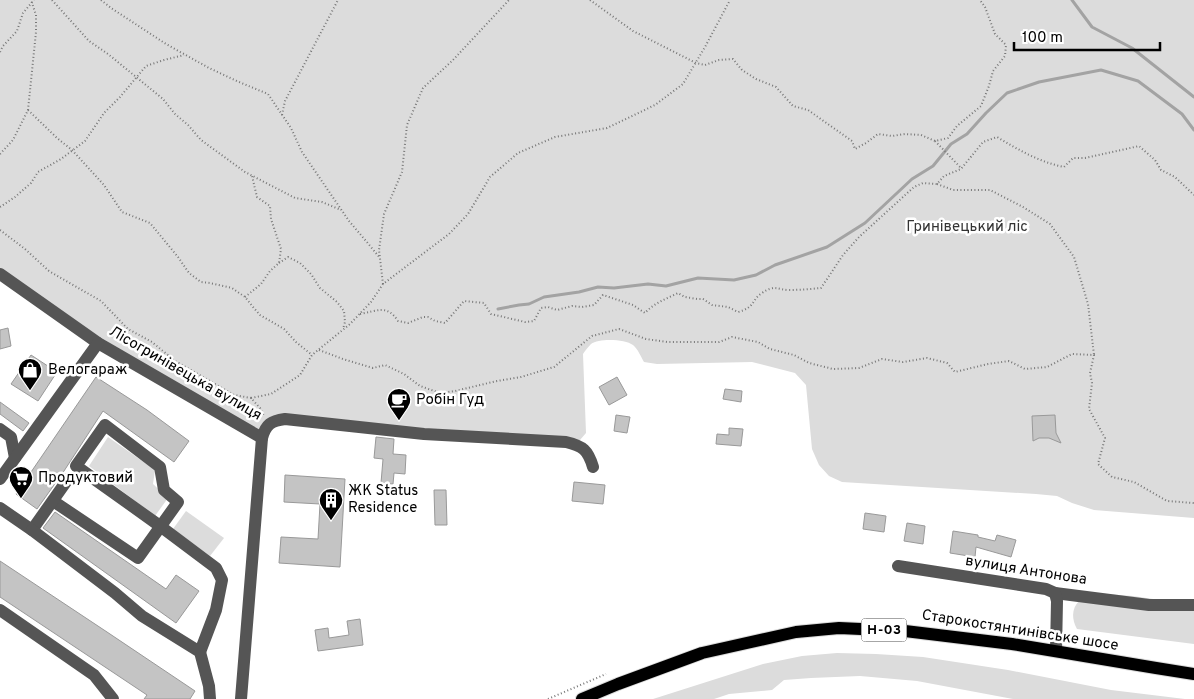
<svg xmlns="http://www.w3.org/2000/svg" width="1194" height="699" font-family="Overpass,sans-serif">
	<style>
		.green { fill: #dcdcdc }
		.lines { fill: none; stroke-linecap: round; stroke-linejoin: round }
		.stream { stroke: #a3a3a3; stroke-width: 3 }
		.building { fill: #c4c4c4; stroke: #999 }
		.major-casing { stroke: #dbdbdb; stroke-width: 14 }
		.path { stroke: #777; stroke-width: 2; stroke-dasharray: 1 2.5; stroke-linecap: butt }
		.minor { stroke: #555; stroke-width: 12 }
		.major { stroke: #000; stroke-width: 12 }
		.labels { text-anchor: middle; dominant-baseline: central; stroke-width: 5; stroke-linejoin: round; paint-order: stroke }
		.shield { fill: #fff; stroke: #4c4c4c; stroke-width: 1 }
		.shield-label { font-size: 14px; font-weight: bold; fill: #000 }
		.park-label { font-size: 15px; fill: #333; stroke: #fff }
		.poi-label { font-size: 15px; fill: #000; stroke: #fff; text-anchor: start }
		.street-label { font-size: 15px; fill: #000; stroke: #fff }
	</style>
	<rect width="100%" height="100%" fill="#fff"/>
	<g class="green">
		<path d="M0,0H1194V518L1094,510L1072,503L1057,496L1036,494L842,482L829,476L819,465L812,449L806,385L795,373L752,362L657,364L644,362C641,357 638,349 633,345C625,339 599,338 591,344C588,347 585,351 583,354L586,433L580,440L566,442L285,419L265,428L251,432L0,274Z"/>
		<polygon points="108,437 155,470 153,484 168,498 155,516 89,466"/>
		<polygon points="186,511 224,538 210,556 173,529"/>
		<path d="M1093,593L1133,596L1194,605V644L1077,629C1072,620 1071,609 1079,601C1082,598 1089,595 1093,593Z"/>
		<polygon points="837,653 876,654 923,657 1008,670 1111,690 1185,699 1013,699 917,681 860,676 811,678 784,680 772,690 729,694 714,699 653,699 763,664 802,656"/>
	</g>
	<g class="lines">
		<g class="stream">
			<polyline points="1072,0 1092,27 1132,48 1194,97"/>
			<polyline points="498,309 519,305 529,304 544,297 579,292 598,287 614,288 648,284 666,286 698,278 734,280 756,275 775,265 827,247 865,223 912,179 933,166 951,144 967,134 986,113 1007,93 1039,82 1101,70 1138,81 1182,114 1194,130"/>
		</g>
	</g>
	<g class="building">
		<polygon points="8,328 11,346 0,349 0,330"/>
		<polygon points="31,355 57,372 38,401 11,384"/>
		<polygon points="96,377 147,410 189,441 174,462 103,411 64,471 37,509 16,494"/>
		<polygon points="617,377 627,395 609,405 599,387"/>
		<polygon points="725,389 742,391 741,402 723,399"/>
		<polygon points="0,402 29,423 23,431 0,414"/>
		<polygon points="616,415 630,417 627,433 614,431"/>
		<polygon points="1055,415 1056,433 1061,443 1049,438 1039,438 1033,441 1032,416"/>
		<polygon points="729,428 743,429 741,446 716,444 717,434 729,435"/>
		<polygon points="376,437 394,439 393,454 406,455 405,474 394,473 393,484 381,483 383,459 374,458"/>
		<polygon points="285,475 345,479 340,567 279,563 281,537 318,539 320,504 284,502"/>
		<polygon points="574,482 605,485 603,504 572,501"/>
		<polygon points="434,490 446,490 447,525 435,525"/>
		<polygon points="55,512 166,589 176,575 199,591 176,623 43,528"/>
		<polygon points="865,513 886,516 884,532 863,529"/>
		<polygon points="907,523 925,526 923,544 904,541"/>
		<polygon points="953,531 978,535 978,537 995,541 997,535 1016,540 1011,557 976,547 975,557 950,553"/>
		<polygon points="0,561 107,632 195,691 190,699 144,699 147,695 0,597"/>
		<polygon points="360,619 363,645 318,651 315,630 328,628 329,638 349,635 347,621"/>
	</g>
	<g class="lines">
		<g class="major-casing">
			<polyline id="major" points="582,699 618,684 702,653 796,632 839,628 905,631 1012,644 1156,668 1194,674"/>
		</g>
		<g class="path">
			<polyline points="52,0 89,41 108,54 163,99 175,114 188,125 201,140 245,172 295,198 322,202 341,210"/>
			<polyline points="101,0 111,8 166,44 209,68 239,82 268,94 291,128 302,152 349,221 366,241 380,258"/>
			<polyline points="590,0 633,31 696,63 705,65 719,60 733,59 742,70 756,79 776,87 793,106 808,110 852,141 855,149 866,143 878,134 892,136 905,134 921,135 935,141 948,138 957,126 981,106 989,86 993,71 1005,56 1006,45 995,34 985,7 980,0"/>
			<polyline points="0,52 3,46 17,31 23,13 34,0"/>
			<polyline points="28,110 57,138 72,150 104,185 122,212 150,223 178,257 189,273 201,282 210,283 232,288 245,297 253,307 260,315 284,329 296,342 312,355"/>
			<polyline points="282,115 285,101 338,0"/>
			<polyline points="935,141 961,168"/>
			<polyline points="0,154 13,140 28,110 36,32 36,15 31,0"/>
			<polyline points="937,184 953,190 990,190 1023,207 1050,224 1074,257 1088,304 1094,355"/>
			<polyline points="0,207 15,197 31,183 38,172 61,159 85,141 104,113 120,97 146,66 164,60 184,55"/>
			<polyline points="0,230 25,249 49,271 101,301 128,329 152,342 175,361 234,395 251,398 260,408 264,416"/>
			<polyline points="279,263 288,257 300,263 311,274 320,288 337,302 344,311 345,322 343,329"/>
			<polyline points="383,284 379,250 384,214 402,172 407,125 423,88 453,60 509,0"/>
			<polyline points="245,297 261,284 270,271 279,263 281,249 271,219 270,206 257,197 252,176"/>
			<path d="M360,314C377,311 387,304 398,321L408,323L423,317H428L435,321L445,323L464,301L484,303L491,314L525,322L534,321L541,308L548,307L557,310L572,306L582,307L594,305L603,295L633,305L645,313C654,303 666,299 678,293L685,297L697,299H703L712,305L728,307L738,312C756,307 751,300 762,293C775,284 778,290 789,290C800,290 811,289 821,288L843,255L859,237L914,187L923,183L937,184L944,176L961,169L983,142L997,137C1019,150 1039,162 1064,167L1073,158H1085L1139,146L1155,160L1161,170L1175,177L1194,195"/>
			<polyline points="319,350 343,359 373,368 385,365 404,374 420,386 440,393 455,391 497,381 521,377 554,367 592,336 619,329 646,339 667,342 719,342 732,337 758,342 770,349 794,355 809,363 833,369 859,368 882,359 903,362 927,358 947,363 955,372 988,364 1009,361 1025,369 1047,367 1072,354 1094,355 1090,373 1092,383 1089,409 1105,438 1098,464 1112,477 1134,482 1167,501 1194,503"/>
			<polyline points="251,398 271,394 300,375 312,355 350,324 371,302 383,284 449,234 468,214 490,177 518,153 555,137 607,128 655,105 683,84 705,47 730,0"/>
			<polyline points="548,699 606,674"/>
		</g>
		<g class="minor">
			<polyline points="0,274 98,343 262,438"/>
			<polyline points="0,429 11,437 15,458"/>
			<polyline points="0,479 98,343"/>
			<polyline points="53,501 138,558 178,502 164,490 160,467 105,425 76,466 160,526 216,568 222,580 216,610 200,652"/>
			<polyline points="0,508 32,530 68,479"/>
			<polyline points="32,530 115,593 142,616 200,652 209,686 210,699"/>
			<polyline points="898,566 1046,589 1055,593 1149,605 1194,605"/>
			<polyline points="1055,593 1057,601 1056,651"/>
			<polyline points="0,610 94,675 113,699"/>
			<path d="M241,699L262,438C266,424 271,421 285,419L424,434L566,442C583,446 588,450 593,467"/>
		</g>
		<use href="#major" class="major"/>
	</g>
	<defs>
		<g id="shop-pin" transform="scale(1.25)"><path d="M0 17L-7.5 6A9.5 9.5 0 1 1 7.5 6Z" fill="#000" stroke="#fff"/><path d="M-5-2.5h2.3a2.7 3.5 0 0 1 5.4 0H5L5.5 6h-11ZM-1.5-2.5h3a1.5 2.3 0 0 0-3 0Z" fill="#fff"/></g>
		<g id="cafe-pin" transform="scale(1.25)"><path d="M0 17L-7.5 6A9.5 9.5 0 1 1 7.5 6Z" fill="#000" stroke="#fff"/><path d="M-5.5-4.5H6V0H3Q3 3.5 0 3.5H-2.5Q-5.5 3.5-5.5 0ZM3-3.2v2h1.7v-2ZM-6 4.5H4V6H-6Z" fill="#fff"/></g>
		<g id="supermarket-pin" transform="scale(1.25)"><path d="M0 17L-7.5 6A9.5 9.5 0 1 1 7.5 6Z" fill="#000" stroke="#fff"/><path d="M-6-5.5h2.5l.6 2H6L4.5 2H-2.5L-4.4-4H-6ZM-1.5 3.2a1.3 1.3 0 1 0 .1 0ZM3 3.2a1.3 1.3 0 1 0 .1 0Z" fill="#fff"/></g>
		<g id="building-pin" transform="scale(1.25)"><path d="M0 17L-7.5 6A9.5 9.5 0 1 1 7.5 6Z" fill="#000" stroke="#fff"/><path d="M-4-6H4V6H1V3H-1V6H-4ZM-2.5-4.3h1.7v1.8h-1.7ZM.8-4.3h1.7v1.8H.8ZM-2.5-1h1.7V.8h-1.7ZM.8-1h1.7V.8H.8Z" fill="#fff"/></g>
	</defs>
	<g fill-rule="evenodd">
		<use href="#shop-pin" x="30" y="370"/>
		<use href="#cafe-pin" x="399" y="400"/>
		<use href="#supermarket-pin" x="21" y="478"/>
		<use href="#building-pin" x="331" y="500"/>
	</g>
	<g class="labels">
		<rect class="shield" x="861.5" y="618.5" width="45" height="23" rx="4"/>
		<g class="shield-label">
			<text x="884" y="630">Н-03</text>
		</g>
		<g class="park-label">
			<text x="967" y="227">Гринівецький ліс</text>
		</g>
		<g class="poi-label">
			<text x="48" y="370">Велогараж</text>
			<text x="416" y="400">Робін Гуд</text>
			<text x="38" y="478">Продуктовий</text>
			<text x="348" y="491">ЖК Status<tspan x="348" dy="17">Residence</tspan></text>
		</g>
		<g class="street-label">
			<text transform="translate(185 374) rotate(30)">Лісогринівецька вулиця</text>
			<text transform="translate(1026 571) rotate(9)">вулиця Антонова</text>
			<text transform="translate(1020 631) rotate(9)">Старокостянтинівське шосе</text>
		</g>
	</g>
	<path d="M1014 42v8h146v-8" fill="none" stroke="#000000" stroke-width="2.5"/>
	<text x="1022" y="42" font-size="15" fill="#000000" stroke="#ffffff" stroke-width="4" paint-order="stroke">100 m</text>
</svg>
